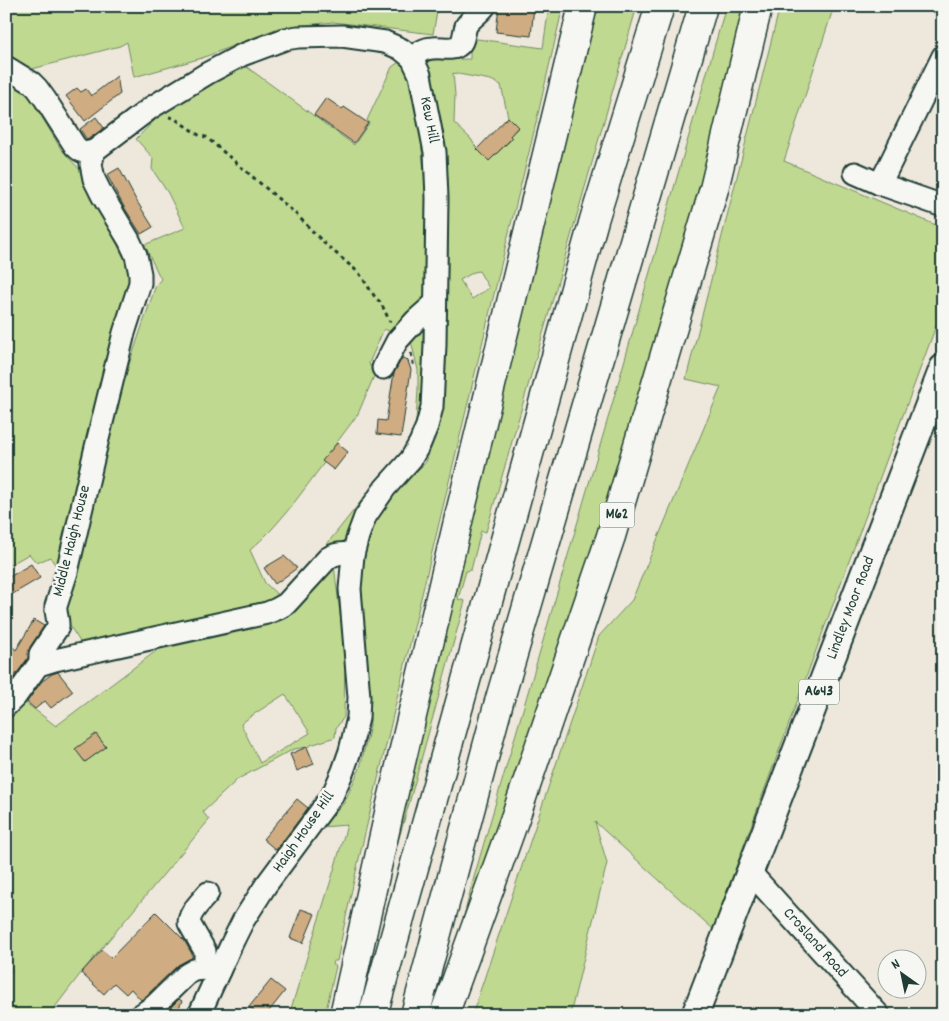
<svg xmlns="http://www.w3.org/2000/svg" width="949" height="1021" font-family="Dekko,sans-serif">
	<style>
		.green { fill: #c0d990; stroke: #708b62; fill-rule: evenodd }
		.building { fill: #d0ac82; stroke: #1f3d34 }
		.lines { fill: none; stroke-linecap: round; stroke-linejoin: round }
		.minor-casing { stroke: #1f3d34; stroke-width: 25 }
		.major-casing { stroke: #1f3d34; stroke-width: 30 }
		.highway-casing { stroke: #1f3d34; stroke-width: 31 }
		.path { stroke: #1f3d34; stroke-width: 3; stroke-dasharray: 4 4; stroke-linecap: butt }
		.minor { stroke: #f6f6f2; stroke-width: 21 }
		.major { stroke: #f6f6f2; stroke-width: 26 }
		.highway { stroke: #f6f6f2; stroke-width: 28 }
		.labels { text-anchor: middle; dominant-baseline: central; stroke-width: 5; stroke-linejoin: round; paint-order: stroke }
		.shield { fill: #f6f6f2; stroke: #60746d; stroke-width: 1 }
		.shield-label { font-size: 15px; font-weight: bold; fill: #1f3d34 }
		.street-label { font-size: 16px; fill: #1f3d34; stroke: #f6f6f2 }
	</style>
	<rect width="100%" height="100%" fill="#eee7dc"/>
	<filter id="ink" filterUnits="userSpaceOnUse"><feTurbulence type="fractalNoise" baseFrequency=".02" numOctaves="2"/><feDisplacementMap in="SourceGraphic" scale="10" xChannelSelector="R" yChannelSelector="G"/><feConvolveMatrix kernelMatrix="1 2 1 2 8 2 1 2 1" color-interpolation-filters="sRGB"/></filter>
	<g filter="url(#ink)">
		<g class="green">
			<polygon points="6,6 438,6 433,34 333,22 278,28 202,58 134,77 127,42 120,46 32,69 6,54"/>
			<path d="M549,6H563L532,140L507,240L397,698C377,786 354,873 337,961H333L332,964L336,966L325,1015H289L331,880L347,825L322,827L344,803L360,768L370,726L369,682L360,577L363,549L377,519L396,492L426,462L438,428L443,403L448,263V178L441,119L425,60L470,59V38L543,48ZM453,73L491,80L501,85L508,117L518,128L510,136L512,139L489,161L477,149L471,139L454,123L455,95ZM479,271L489,288L472,299L460,280L474,272Z"/>
			<polygon points="598,6 637,6 486,532 481,531 471,570 466,571 458,599 465,601 408,807 370,938 529,279 562,154 582,64"/>
			<polygon points="726,6 751,6 638,410 577,596 467,915 464,916 472,884 611,408"/>
			<polygon points="780,6 834,6 784,161 943,228 943,307 713,929 595,822 607,863 570,1015 472,1015 599,636 632,600 721,387 686,379"/>
			<path d="M399,62L405,69L409,76L420,127L425,184L427,224L425,299L396,334L384,329L369,363L370,366L377,369L358,414L323,461L324,463C301,493 279,526 250,550L265,583L282,599L84,648L64,617L114,409L156,285L161,279L144,245L185,228L168,193L152,169L153,158L136,139L160,115L205,86L244,65L354,145L369,123L367,120L392,67Z"/>
			<polygon points="6,80 27,92 61,149 81,171 131,272 65,564 58,569 50,557 37,563 29,554 6,567"/>
			<polygon points="427,319 426,395 415,438 418,389 418,370 410,337"/>
			<polygon points="362,500 353,517 343,544 307,569"/>
			<path d="M334,565L345,654L344,717L336,728L335,737L311,745L307,747L294,749L238,779L203,812L209,820L81,973L49,1015H6V975L12,971L6,961V715L26,703L56,726L172,639L285,617ZM285,694L310,733L260,763L241,724L251,716ZM96,734L106,747L85,762L76,749Z"/>
		</g>
		<g class="building">
			<polygon points="499,6 534,6 531,36 496,32"/>
			<polygon points="117,76 120,94 85,121 66,96 77,88 81,92 86,89 91,96"/>
			<polygon points="326,98 342,109 344,107 368,123 354,143 314,115"/>
			<polygon points="96,117 104,128 87,140 80,129"/>
			<polygon points="508,117 518,127 510,136 512,138 489,161 477,149"/>
			<polygon points="119,168 136,200 153,227 141,234 124,207 107,175"/>
			<polygon points="402,358 406,359 408,361 411,370 401,437 377,434 378,420 386,421 394,373"/>
			<polygon points="337,443 348,452 334,470 322,461"/>
			<polygon points="284,556 297,568 275,584 264,568"/>
			<polygon points="31,564 40,578 6,598 6,579"/>
			<polygon points="34,620 44,626 30,647 28,658 6,688 6,640 16,650"/>
			<polygon points="58,672 73,691 51,708 45,701 35,709 27,702 41,682 52,674"/>
			<polygon points="96,734 106,747 85,762 75,749"/>
			<polygon points="307,747 314,764 297,771 290,754"/>
			<polygon points="297,799 308,808 276,850 263,839"/>
			<polygon points="301,909 315,914 303,943 290,938"/>
			<polygon points="156,912 184,940 192,954 192,958 178,965 146,996 141,1000 131,989 126,994 114,983 104,994 81,973 102,950 111,958"/>
			<polygon points="271,980 285,991 266,1015 259,1015 249,1007"/>
			<polygon points="179,999 182,1001 176,1015 163,1015"/>
		</g>
		<g class="lines">
			<g class="minor-casing">
				<g id="minor">
					<path d="M412,58C418,53 424,48 433,48C441,47 449,50 456,47C465,43 463,34 466,26C470,19 480,13 485,6"/>
					<path d="M6,67L32,83L37,88L45,99L75,146C82,153 84,153 94,151"/>
					<polyline points="94,151 152,107 208,73 242,55 285,39 298,37 342,36 385,42 401,49 412,58 420,75 435,152 437,198 435,345 432,407 427,426 420,443 411,459 385,488 365,517 358,536 353,555 350,589 359,697 358,718 350,751 343,771 332,796 266,885 243,921 232,943 199,1015"/>
					<path d="M94,151L91,164L94,179L102,195L129,240L136,255L140,274V283L124,333L95,451L67,572L56,606C55,613 59,620 58,627L40,654V660L42,664L55,660L267,613L277,609L286,604L328,558C336,553 343,552 353,555"/>
					<polyline points="855,173 880,184 943,206"/>
					<polyline points="880,184 943,56"/>
					<polyline points="383,368 397,341 416,320 435,303"/>
					<polyline points="6,706 16,696 41,661"/>
					<polyline points="750,872 879,1015"/>
					<path d="M203,969L205,959V951L189,923C189,912 201,902 208,893"/>
					<polyline points="141,1015 154,1006 187,974 194,970 203,969 219,971"/>
				</g>
			</g>
			<g class="major-casing">
				<polyline id="major" points="695,1015 943,368"/>
			</g>
			<g class="highway-casing">
				<g id="highway">
					<polyline points="344,1015 389,813 460,513 583,6"/>
					<polyline points="373,1015 594,220 660,6"/>
					<polyline points="415,1015 499,702 703,6"/>
					<polyline points="444,1015 515,818 611,536 714,189 758,6"/>
				</g>
			</g>
			<g class="path">
				<polyline points="169,117 174,118 200,136 206,137 295,213 324,243 359,273 375,297 381,303 390,322"/>
				<polyline points="411,353 414,368"/>
			</g>
			<use href="#minor" class="minor"/>
			<use href="#major" class="major"/>
			<use href="#highway" class="highway"/>
		</g>
	</g>
	<g class="labels">
		<g class="shield">
			<rect x="599.5" y="502.5" width="35" height="25" rx="4"/>
			<rect x="799" y="679.5" width="40" height="25" rx="4"/>
		</g>
		<g class="shield-label">
			<text x="617" y="515">M62</text>
			<text x="819" y="692">A643</text>
		</g>
		<g class="street-label">
			<text transform="translate(429 120) rotate(79)">Kew Hill</text>
			<text transform="translate(72 541) rotate(-76)">Middle Haigh House</text>
			<text transform="translate(851 608) rotate(-69)">Lindley Moor Road</text>
			<text transform="translate(304 832) rotate(-55)">Haigh House Hill</text>
			<text transform="translate(815 943) rotate(48)">Crosland Road</text>
		</g>
	</g>
	<rect width="949" height="1021" fill="none" stroke="#f6f6f2" stroke-width="25"/>
	<rect x="12" y="12" width="924" height="996" fill="none" stroke="#1f3d34" stroke-width="2" filter="url(#ink)"/>
	<g transform="translate(902 974) rotate(327)"><circle r="24" fill="#f6f6f2" stroke="#a0aca6"/>
	<path d="M0-4L9 19L0 12L-9 19Z" fill="#1f3d34"/>
	<text y="-8" font-size="14" font-weight="bold" text-anchor="middle" fill="#1f3d34">N</text>
	</g>
</svg>
